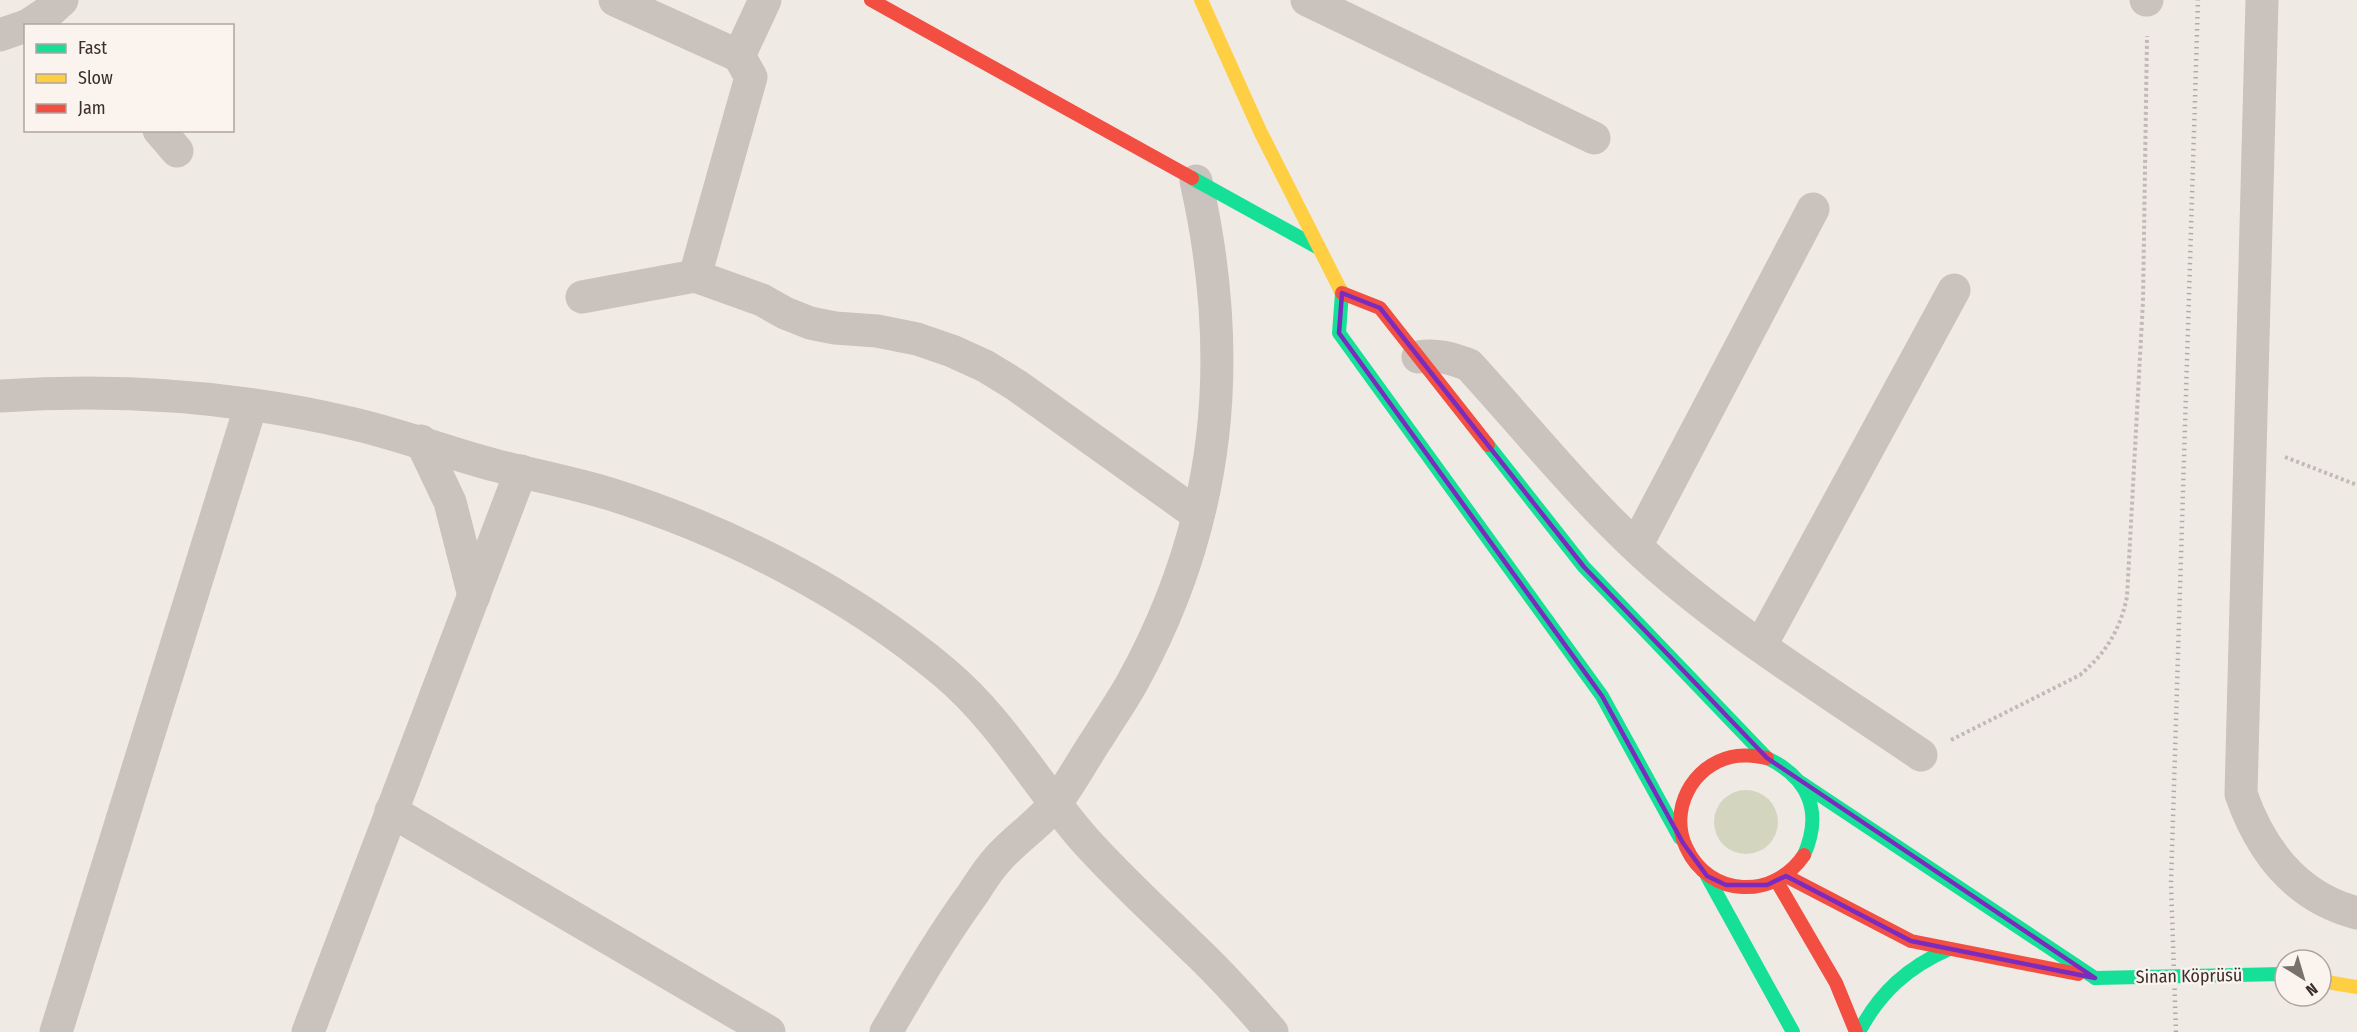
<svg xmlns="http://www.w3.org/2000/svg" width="2357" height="1032" font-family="'Fira Sans Condensed',sans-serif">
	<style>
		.green { fill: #d3d5bf }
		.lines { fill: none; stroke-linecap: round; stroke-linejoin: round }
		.path { stroke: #c1bab6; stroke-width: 4; stroke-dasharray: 3 3; stroke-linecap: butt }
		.street { stroke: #c9c2bd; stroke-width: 33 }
		.fast { stroke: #16e098; stroke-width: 14 }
		.slow { stroke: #ffcf43; stroke-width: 14 }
		.jam { stroke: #f24e42; stroke-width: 14 }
		.rail { stroke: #b1aba7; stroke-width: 4.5; stroke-dasharray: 1.5 4.5; stroke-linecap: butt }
		.fast-bridge { stroke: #16e098; stroke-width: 14 }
		.marked { fill: none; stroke: #7b2cbf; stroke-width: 4.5; stroke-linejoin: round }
		.labels { text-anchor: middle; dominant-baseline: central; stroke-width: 4.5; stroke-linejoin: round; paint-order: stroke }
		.street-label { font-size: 18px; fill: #3b2e2b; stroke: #fbf4ee }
	</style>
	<rect width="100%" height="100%" fill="#f0eae5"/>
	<circle class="green" cx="1746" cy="822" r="32"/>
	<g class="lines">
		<g class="path">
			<polyline points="2285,457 2357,485"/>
			<path d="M1951,740L2080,675C2106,653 2120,630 2127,597L2143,301L2147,36"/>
		</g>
		<g class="street">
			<polyline points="615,0 739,56"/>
			<polyline points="1307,0 1594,138"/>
			<polyline points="2146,0 2147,0"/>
			<path d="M2262,0L2241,794C2261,851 2296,897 2357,913"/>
			<polyline points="27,26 51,10 62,0"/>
			<polyline points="0,35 26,26"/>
			<polyline points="159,130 177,151"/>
			<polyline points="695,276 751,77 739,56 765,0"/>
			<polyline points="582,297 695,276 762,300 785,313 810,323 835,328 877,331 917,339 952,351 985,366 1016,385 1198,515"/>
			<path d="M1418,357C1437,354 1451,358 1469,365C1533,435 1596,515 1669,576C1747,642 1836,697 1921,755"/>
			<path d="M0,396C117,388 235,396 350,423C399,434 445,452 494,465C532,475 571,482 610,494C728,531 850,593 945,673C1001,720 1036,784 1084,839C1117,876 1154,910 1190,945C1219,972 1246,1002 1272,1032"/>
			<polyline points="421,441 450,502 474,596"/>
			<polyline points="1636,546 1813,209"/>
			<polyline points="1761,645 1954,290"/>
			<polyline points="391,811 769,1032"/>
			<polyline points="56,1032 251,405"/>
			<polyline points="308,1032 521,471"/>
			<path d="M886,1032C913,986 940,939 972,895C980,883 987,871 997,860C1014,840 1038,825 1055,804C1071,783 1084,758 1099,736C1110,718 1122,701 1132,683C1221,522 1236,359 1196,181"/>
		</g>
		<g class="fast">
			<polyline points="1192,178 1317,247"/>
			<polyline points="1340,289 1342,293 1339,333 1602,696 1680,838"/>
			<path d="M1488,445L1584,567L1767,758C1809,778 1823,812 1804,855"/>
			<polyline points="1800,782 2095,978"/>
			<polyline points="1707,876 1793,1032"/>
			<path d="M1859,1032C1880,992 1908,967 1949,949"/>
		</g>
		<g class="slow">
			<polyline points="1201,0 1260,131 1340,289"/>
			<polyline points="2321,981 2357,987"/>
		</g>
		<g class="jam">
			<polyline points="871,0 1192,178"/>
			<polyline points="1342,293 1380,308 1488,445"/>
			<path d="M1767,758C1755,756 1743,754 1731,757C1692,766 1669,810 1686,847C1709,898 1774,900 1804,855"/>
			<polyline points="1786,876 1911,941 2078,974"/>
			<polyline points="1776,880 1836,983 1856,1032"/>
		</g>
		<polyline class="rail" points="2176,1032 2171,884 2198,0"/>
		<polyline class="fast-bridge" points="2095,978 2283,974"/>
	</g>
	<path class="marked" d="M1342,293L1380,308L1584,567L1767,758L2095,978L1911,941L1786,876L1767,885H1726L1707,876L1683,843L1602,696L1339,333Z"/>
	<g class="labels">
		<g class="street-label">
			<text transform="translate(2189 976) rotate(-1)">Sinan Köprüsü</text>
		</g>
	</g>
	<rect x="24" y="24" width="210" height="108" fill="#fbf4ee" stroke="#aea5a0" stroke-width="1.5"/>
	<rect x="36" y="44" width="30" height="9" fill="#16e098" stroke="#aea5a0" stroke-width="1.5"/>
	<text x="78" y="54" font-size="18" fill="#3b2e2b">Fast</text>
	<rect x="36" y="74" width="30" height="9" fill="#ffcf43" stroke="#aea5a0" stroke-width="1.5"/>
	<text x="78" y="84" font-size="18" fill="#3b2e2b">Slow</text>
	<rect x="36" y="104" width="30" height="9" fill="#f24e42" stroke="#aea5a0" stroke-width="1.5"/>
	<text x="78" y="114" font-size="18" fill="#3b2e2b">Jam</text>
	<g transform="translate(2303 978) rotate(143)"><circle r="28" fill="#fbf4ee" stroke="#aea5a0" stroke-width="1.5"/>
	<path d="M0-4.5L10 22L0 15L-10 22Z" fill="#7a706c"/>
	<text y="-9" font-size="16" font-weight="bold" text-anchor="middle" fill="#3b2e2b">N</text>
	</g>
</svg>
